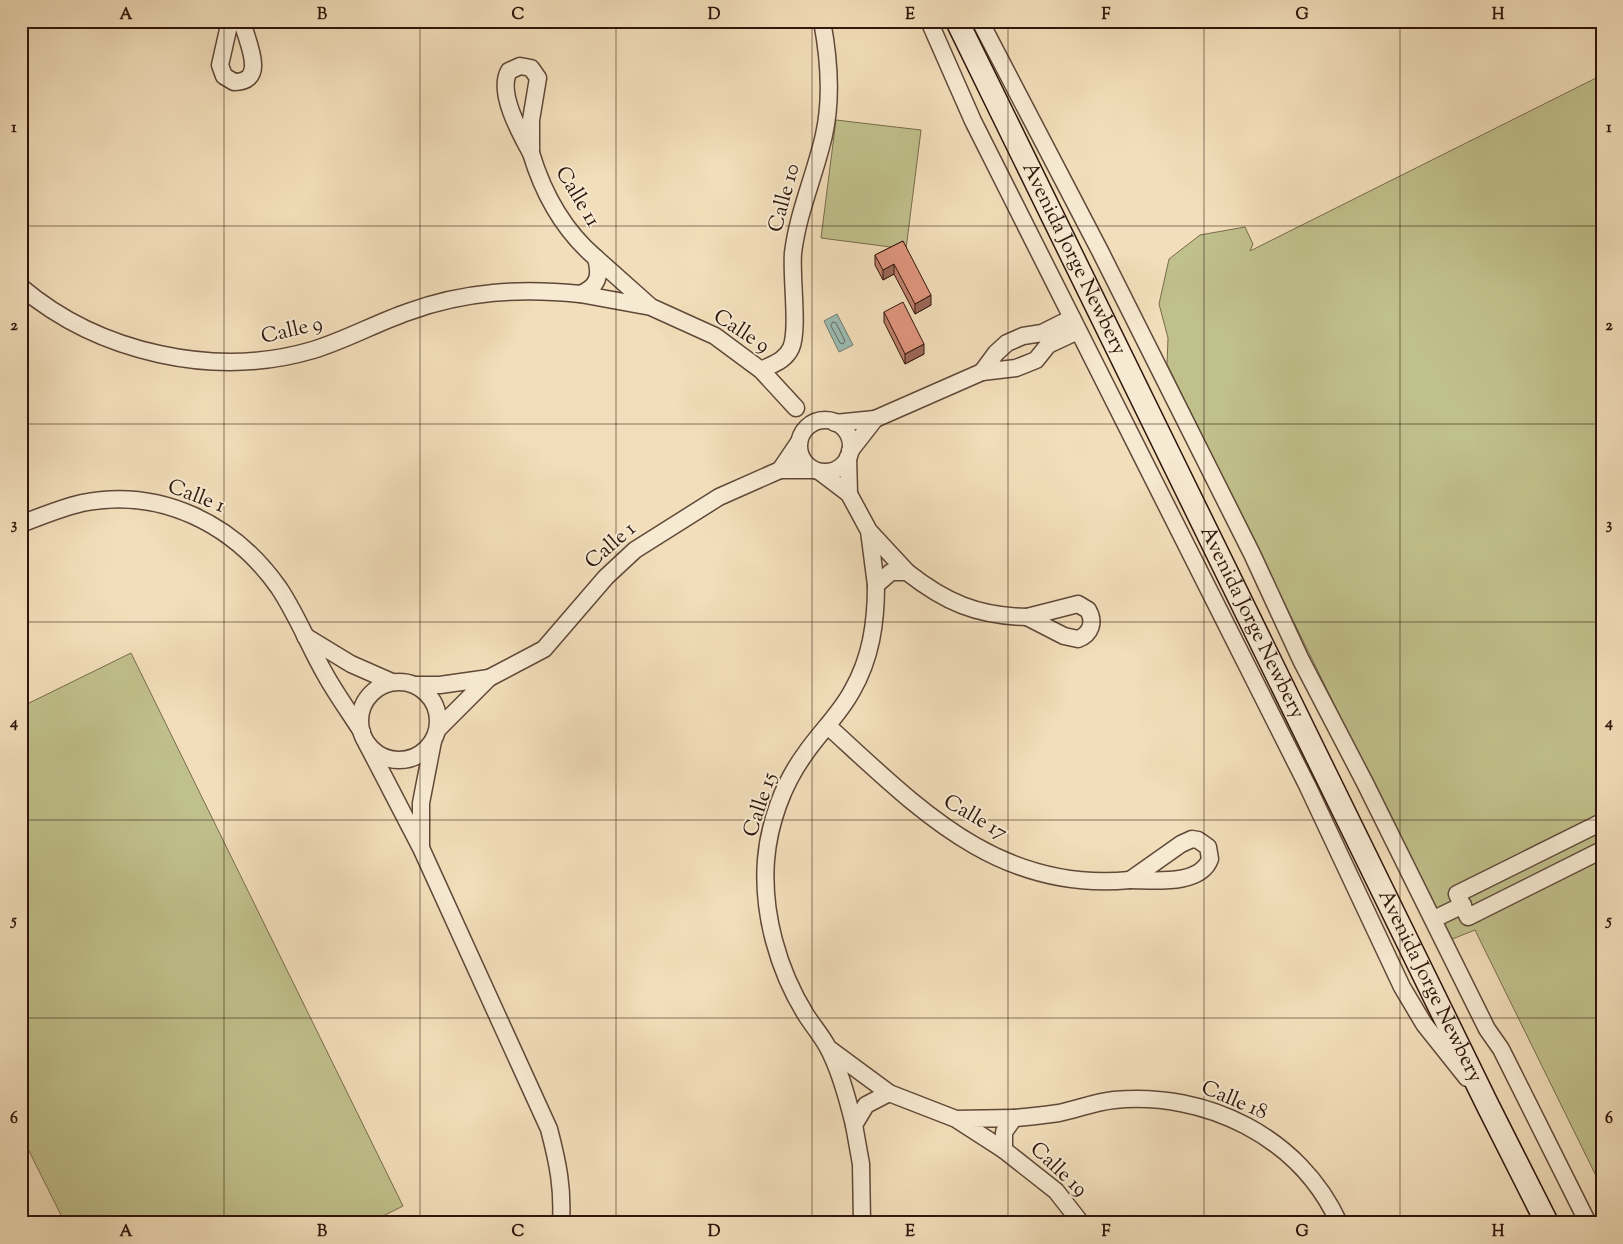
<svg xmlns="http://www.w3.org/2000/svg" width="1623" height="1244" font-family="'Sorts Mill Goudy',serif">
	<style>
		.green { fill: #c0c08c; stroke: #786b4c }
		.water { fill: #9bbcb2; stroke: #707a70 }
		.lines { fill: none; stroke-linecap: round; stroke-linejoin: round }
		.shore { stroke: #66695f; stroke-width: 1 }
		.street-casing { stroke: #604838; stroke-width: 19 }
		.secondary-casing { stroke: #30160c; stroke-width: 25 }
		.street { stroke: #f7ead2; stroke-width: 16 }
		.secondary { stroke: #f7ead2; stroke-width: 22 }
		.wall { fill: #c0806c; stroke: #30160c }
		.shaded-wall { fill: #9c6858; stroke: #30160c }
		.building { fill: #df957d; stroke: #30160c }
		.grid { fill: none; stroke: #30160c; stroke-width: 1; stroke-opacity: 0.55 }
		.labels { text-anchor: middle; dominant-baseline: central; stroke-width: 4; stroke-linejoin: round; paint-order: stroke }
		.street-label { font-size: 21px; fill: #30160c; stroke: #f7ead2 }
		.neatline { fill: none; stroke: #30160c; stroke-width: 2 }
		.grid-label { font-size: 16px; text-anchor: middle; font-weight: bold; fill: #30160c }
	</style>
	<rect width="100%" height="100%" fill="#f2deba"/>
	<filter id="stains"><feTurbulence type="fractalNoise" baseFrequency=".004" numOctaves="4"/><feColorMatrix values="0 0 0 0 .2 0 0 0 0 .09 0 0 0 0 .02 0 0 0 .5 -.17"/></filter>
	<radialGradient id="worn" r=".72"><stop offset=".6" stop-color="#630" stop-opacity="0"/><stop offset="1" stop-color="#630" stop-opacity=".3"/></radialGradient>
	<g class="green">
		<polygon points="1602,75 1602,1188 1475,930 1450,940 1167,364 1168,338 1159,304 1169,259 1200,235 1245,227 1253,244 1250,251"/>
		<polygon points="836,120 921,130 906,249 821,238"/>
		<polygon points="131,653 403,1206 369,1223 65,1223 21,1135 21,707"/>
	</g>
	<polygon class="water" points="837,314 853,345 839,352 824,321"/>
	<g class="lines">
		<polygon class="shore" points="833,322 836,323 845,341 843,344 840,343 831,326"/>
		<g class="street-casing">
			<g id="street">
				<path d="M230,21L220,65L224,76L234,82C269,82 246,40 242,21"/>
				<polyline points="929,21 973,121 1307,785 1402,987 1424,1024 1467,1078"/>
				<polyline points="980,21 1100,251 1252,554 1301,660 1365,783 1487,1029 1501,1049 1588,1223"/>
				<path d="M520,66L531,68L538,78L531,120V153C520,133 497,92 509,71Z"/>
				<path d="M531,153C543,193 563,230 596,258"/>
				<path d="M21,287C99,353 215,379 313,350C346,340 376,323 408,312C465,291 521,288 580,294"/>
				<path d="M651,307L596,258C601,276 598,287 580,294L651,307L715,336L761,370L796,408"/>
				<polyline points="1072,318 1042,333 1023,336 1007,343 996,353 982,372 1016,368 1036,360 1048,345 1078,331"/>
				<path d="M761,370C773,364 785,361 791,348C799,330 791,278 793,253C798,212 815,175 824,135C832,99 829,58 822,21"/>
				<polyline points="875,419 982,372"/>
				<circle cx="825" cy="446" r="26"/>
				<polyline points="835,423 875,419 850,451"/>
				<polyline points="799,442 780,470 814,470"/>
				<polyline points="820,472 849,494 848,457"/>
				<polyline points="849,494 869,531 907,572 891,572 876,585 869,531"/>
				<path d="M21,524C41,516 61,508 82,503C161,487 234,524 279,588C297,615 309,646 325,674C336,694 350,713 362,732"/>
				<path d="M907,572C945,602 977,616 1027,617"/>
				<path d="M1078,604L1088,610C1095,622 1091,634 1078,639L1064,636L1027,617Z"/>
				<polyline points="305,636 351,664 392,682"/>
				<polyline points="489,678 544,649 606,577 635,550 719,497 780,470"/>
				<circle cx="399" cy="721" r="39"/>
				<polyline points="417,685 440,685 489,678 438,729"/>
				<path d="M829,727C918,808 998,893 1130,880"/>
				<path d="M367,744L421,848L549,1129C558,1163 563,1188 561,1223"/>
				<polyline points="1602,822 1457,894 1468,917 1602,850"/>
				<path d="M1192,839L1198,840L1208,847L1210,859C1200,886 1153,880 1130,880L1181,844Z"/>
				<polyline points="421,846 421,803 433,741"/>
				<polyline points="1434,919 1463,905"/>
				<path d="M828,1048L889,1093L866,1105L854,1125C848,1100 840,1069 827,1046C821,1035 813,1026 806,1015C778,970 762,913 766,860C769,823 783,784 805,754C820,732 839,715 852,691C871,658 876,623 876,585"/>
				<polyline points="889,1093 956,1119 1004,1150 1004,1132 1014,1118 956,1119"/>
				<path d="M1014,1118C1029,1117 1044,1115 1059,1113C1078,1109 1095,1102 1114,1100C1206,1091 1300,1137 1339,1223"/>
				<polyline points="854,1125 861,1164 862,1223"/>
				<polyline points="1004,1150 1056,1191 1081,1223"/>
			</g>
		</g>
		<g class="secondary-casing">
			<g id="secondary">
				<path id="s1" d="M957,21L1487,1104L1547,1223"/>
			</g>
		</g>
		<use href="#street" class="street"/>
		<use href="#secondary" class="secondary"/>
	</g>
	<g class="wall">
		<polygon points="903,241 931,305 915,314 894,274 883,280 875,265 875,255"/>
		<polygon points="884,312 924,354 905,364 884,322"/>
	</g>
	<g class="shaded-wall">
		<polygon points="894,264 894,274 883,280 883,270"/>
		<polygon points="931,295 931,305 915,314 915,304"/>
		<polygon points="924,344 924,354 905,364 905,354"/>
	</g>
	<g class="building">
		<polygon points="903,241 931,295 915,304 894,264 883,270 875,255"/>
		<polygon points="903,302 924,344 905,354 884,312"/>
	</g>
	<path class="grid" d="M224,21V1223M420,21V1223M616,21V1223M812,21V1223M1008,21V1223M1204,21V1223M1400,21V1223M21,226H1602M21,424H1602M21,622H1602M21,820H1602M21,1018H1602"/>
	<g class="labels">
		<g class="street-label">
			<text transform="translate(577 197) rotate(59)">Calle 11</text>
			<text transform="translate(785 198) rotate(-75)">Calle 10</text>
			<text stroke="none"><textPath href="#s1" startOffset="265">Avenida Jorge Newbery</textPath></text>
			<text transform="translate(292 331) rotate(-13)">Calle 9</text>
			<text transform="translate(741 332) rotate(33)">Calle 9</text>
			<text transform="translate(196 497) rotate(21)">Calle 1</text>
			<text transform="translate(611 546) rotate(-41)">Calle 1</text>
			<text stroke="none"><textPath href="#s1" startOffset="670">Avenida Jorge Newbery</textPath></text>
			<text transform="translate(761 805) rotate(-72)">Calle 15</text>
			<text transform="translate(975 818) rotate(30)">Calle 17</text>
			<text stroke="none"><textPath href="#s1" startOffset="1075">Avenida Jorge Newbery</textPath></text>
			<text transform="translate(1234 1101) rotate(23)">Calle 18</text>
			<text transform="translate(1058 1170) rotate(43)">Calle 19</text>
		</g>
	</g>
	<rect width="1623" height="1244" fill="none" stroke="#f2deba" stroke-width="55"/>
	<rect x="28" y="28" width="1568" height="1188" class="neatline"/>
	<g class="grid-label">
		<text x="126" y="19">A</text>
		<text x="322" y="19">B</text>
		<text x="518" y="19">C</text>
		<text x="714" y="19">D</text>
		<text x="910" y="19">E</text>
		<text x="1106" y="19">F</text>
		<text x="1302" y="19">G</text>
		<text x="1498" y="19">H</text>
		<text x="14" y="132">1</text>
		<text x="1609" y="132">1</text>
		<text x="14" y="330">2</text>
		<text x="1609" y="330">2</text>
		<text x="14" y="529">3</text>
		<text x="1609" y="529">3</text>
		<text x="14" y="727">4</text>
		<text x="1609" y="727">4</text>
		<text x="14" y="925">5</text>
		<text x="1609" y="925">5</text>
		<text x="14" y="1123">6</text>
		<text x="1609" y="1123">6</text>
		<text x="126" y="1236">A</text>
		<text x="322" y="1236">B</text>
		<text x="518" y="1236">C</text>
		<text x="714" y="1236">D</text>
		<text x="910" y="1236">E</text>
		<text x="1106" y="1236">F</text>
		<text x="1302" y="1236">G</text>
		<text x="1498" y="1236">H</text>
	</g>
	<rect width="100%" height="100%" filter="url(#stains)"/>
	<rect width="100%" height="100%" fill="url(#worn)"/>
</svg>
